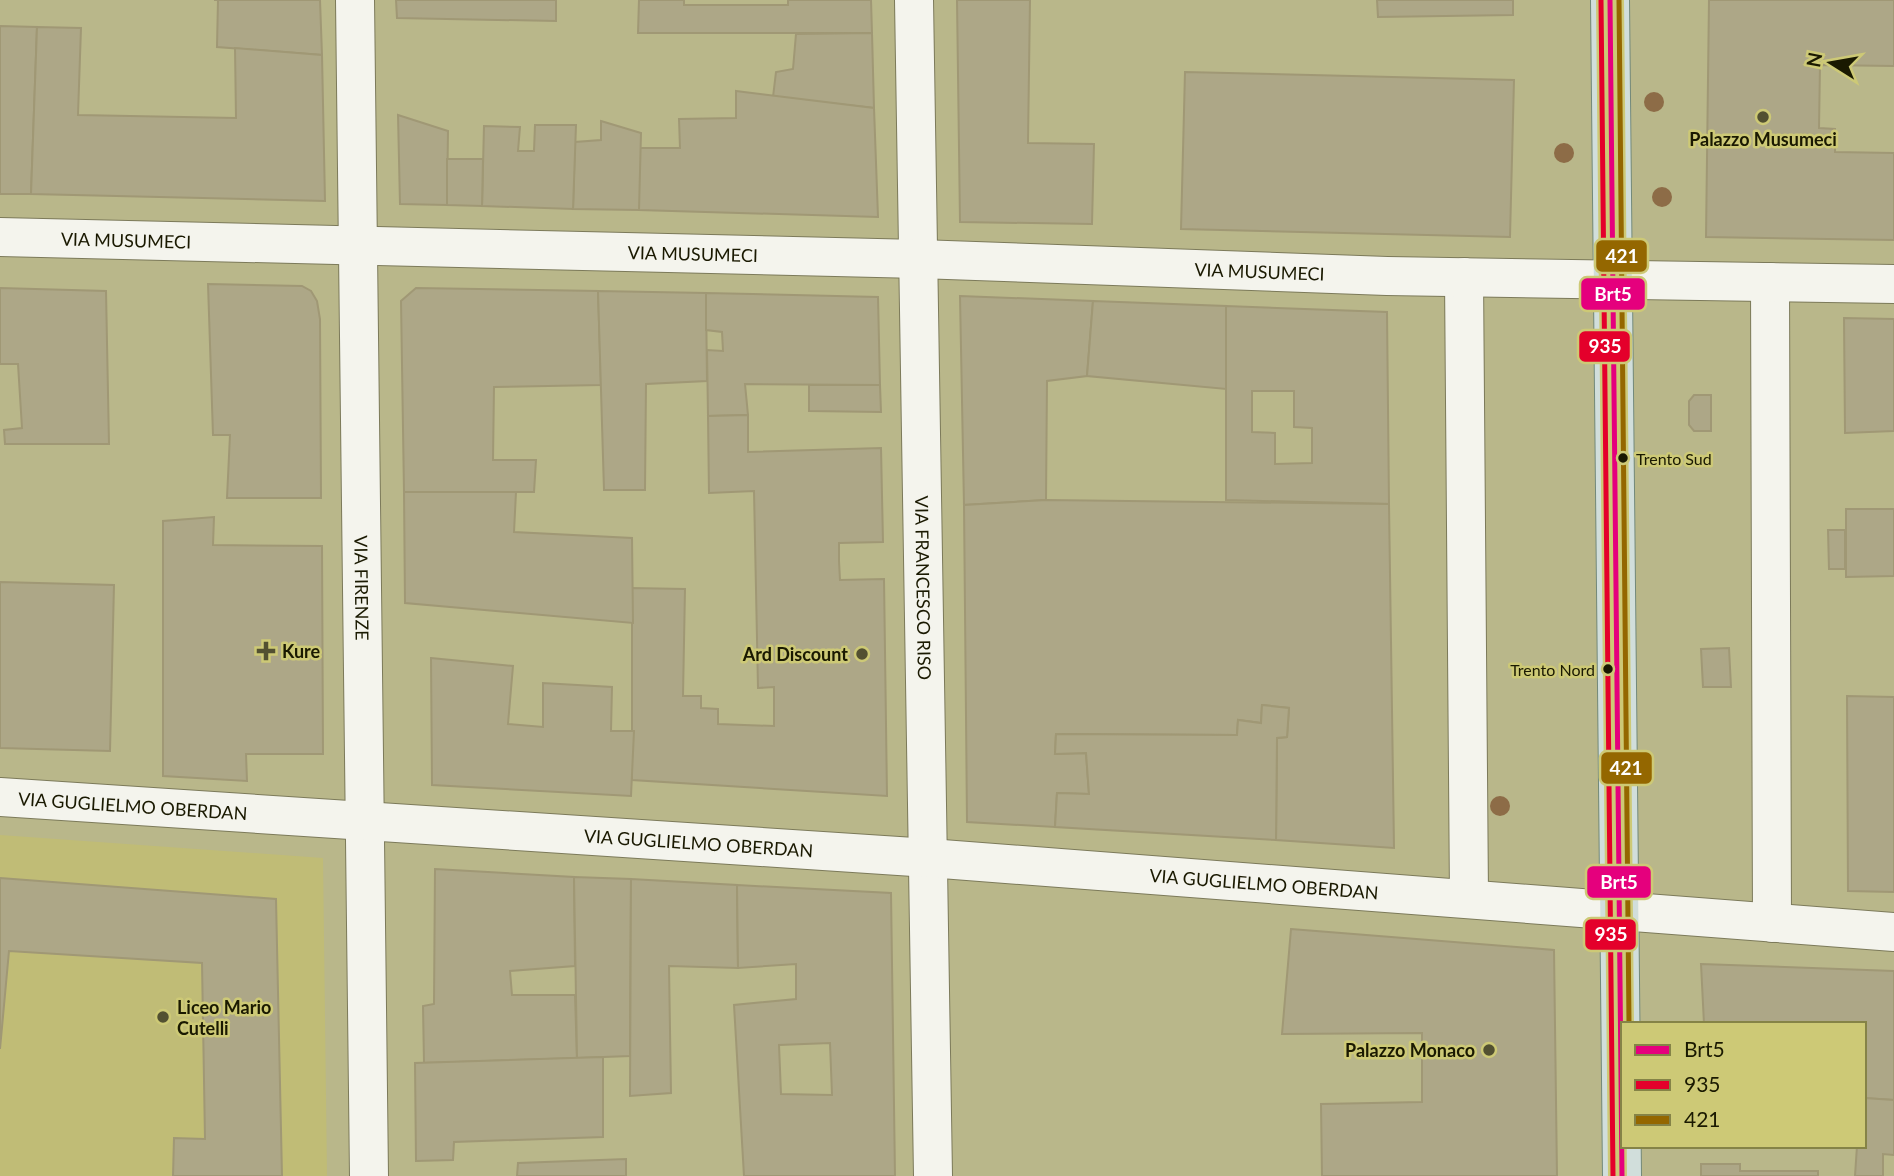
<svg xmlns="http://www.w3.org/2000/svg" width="1894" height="1176" font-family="Lato,sans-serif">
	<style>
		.built { fill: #c0bc76 }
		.building { fill: #ada787; stroke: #a09875; stroke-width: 2; fill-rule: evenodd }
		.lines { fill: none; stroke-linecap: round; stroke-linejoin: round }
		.street-casing { stroke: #7c7a5a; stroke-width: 40 }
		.secondary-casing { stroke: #7c7a5a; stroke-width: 40 }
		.primary-casing { stroke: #73897a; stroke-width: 40 }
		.street { stroke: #f4f4ed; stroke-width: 38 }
		.secondary { stroke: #f4f4ed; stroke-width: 38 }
		.primary { stroke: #d1dedb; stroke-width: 38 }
		.bus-1-casing { stroke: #cdc976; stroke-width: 10 }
		.bus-2-casing { stroke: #cdc976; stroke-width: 10 }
		.bus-3-casing { stroke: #cdc976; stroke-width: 10 }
		.bus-1 { stroke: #e5007d; stroke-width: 5 }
		.bus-2 { stroke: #e4002b; stroke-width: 5 }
		.bus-3 { stroke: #946700; stroke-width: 5 }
		.tree { fill: #8d6c47 }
		.poi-dot { fill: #525031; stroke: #cdc976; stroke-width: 2.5 }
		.bus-dot { fill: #1a1901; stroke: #cdc976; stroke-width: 2.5 }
		.labels { text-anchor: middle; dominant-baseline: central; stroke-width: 5; stroke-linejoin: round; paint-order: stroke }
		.bus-label { font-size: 16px; fill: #1a1901; stroke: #cdc976; text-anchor: start }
		.poi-label { font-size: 18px; font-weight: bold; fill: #1a1901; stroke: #cdc976; text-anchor: start }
		.street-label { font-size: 18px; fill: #1a1901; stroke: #cdc976 }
		.line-badge { stroke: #cdc976; stroke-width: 2.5 }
		.badge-label { font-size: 19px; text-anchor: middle; font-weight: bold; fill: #fff }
	</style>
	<rect width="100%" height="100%" fill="#b9b78a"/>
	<polygon class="built" points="0,835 323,858 327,1176 0,1176"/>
	<g class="building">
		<polygon points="214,0 320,0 322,55 217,47 218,0"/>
		<polygon points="396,0 556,0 556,21 397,18"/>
		<polygon points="639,0 684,0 684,5 788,5 788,0 871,0 872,33 638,33"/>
		<polygon points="957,0 1030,0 1028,143 1094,144 1092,224 960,222"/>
		<polygon points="1377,0 1513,0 1513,15 1378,17"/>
		<polygon points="1709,0 1894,0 1894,66 1820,65 1819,128 1835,129 1835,152 1894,153 1894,240 1706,237"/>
		<polygon points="0,26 37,27 31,194 0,194"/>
		<polygon points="37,27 81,28 78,115 236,118 235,48 322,55 325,201 31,194"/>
		<polygon points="872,33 874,108 773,97 776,72 793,69 796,34"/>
		<polygon points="1185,72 1514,80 1510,237 1181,229"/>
		<polygon points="736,91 874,108 878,217 639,210 639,148 680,148 679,119 736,118"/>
		<polygon points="398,115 448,131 447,205 400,204"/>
		<polygon points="601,121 641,133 639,210 573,209 575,142 601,140"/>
		<polygon points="535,125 576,125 573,209 482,206 484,126 520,127 518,151 534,151"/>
		<polygon points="447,159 483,159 482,206 447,205"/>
		<polygon points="208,284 302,286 311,291 317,301 320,319 321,498 227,498 230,435 213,435"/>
		<polygon points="0,288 106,291 109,444 5,444 4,430 22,428 18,364 0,364"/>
		<polygon points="416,288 598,291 601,385 494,387 493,460 536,460 534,492 404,492 401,301"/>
		<polygon points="598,291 706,293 707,381 646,384 645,490 604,490"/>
		<polygon points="706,293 878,297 880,385 745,384 748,415 708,416 707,350 723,351 722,332 706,330"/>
		<polygon points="960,296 1093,301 1087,376 1047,381 1046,500 964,505"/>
		<polygon points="1093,301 1226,306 1226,389 1087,376"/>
		<path d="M1226,306L1387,312L1389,504L1226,500ZM1252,391H1294V427L1312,428V463L1275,464V433L1252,432Z"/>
		<polygon points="1844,318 1894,319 1894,431 1845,433"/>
		<polygon points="809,385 880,385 881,412 809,411"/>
		<polygon points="1694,395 1711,395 1711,431 1694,431 1689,425 1689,401"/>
		<polygon points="748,415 748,452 881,448 883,542 839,543 839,561 840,580 884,579 887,796 632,780 632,588 685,589 683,696 701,696 701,708 718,709 718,724 774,726 774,687 758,688 754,491 709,493 708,416"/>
		<polygon points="404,492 516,492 514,532 632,538 633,623 405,603"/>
		<polygon points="1046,500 1389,504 1394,848 1276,840 1277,738 1287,737 1289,708 1262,705 1261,723 1238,720 1237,735 1056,734 1055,754 1086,753 1089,794 1057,793 1055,827 967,822 964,505"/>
		<polygon points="1846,509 1894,509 1894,576 1846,577"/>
		<polygon points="214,517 213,545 322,546 323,754 246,754 247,781 163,776 163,521"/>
		<polygon points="1828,530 1845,530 1845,569 1829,569"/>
		<polygon points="0,582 114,585 110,751 0,748"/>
		<polygon points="1729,648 1731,687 1703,687 1701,649"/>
		<polygon points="431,658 513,666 508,724 543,727 543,683 612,687 611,731 634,731 631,796 432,785"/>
		<polygon points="1847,696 1894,697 1894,892 1848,891"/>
		<polygon points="1262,705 1289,708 1287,737 1277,738 1276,840 1055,827 1057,793 1089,794 1086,753 1055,754 1056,734 1237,735 1238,720 1261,723"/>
		<polygon points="435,869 574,877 575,966 510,971 512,995 575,995 577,1058 424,1063 423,1006 434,1004"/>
		<polygon points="574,877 631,879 630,1056 577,1058"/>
		<polygon points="0,878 276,899 282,1176 173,1176 174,1138 205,1139 202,963 9,951 0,1049"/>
		<polygon points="631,879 737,885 738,968 669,966 671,1093 630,1096"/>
		<path d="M737,885L891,893L895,1176H744L734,1005L796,999V964L738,968ZM830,1043L832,1095L781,1094L779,1045Z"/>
		<polygon points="1291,929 1554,950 1557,1176 1322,1176 1321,1104 1422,1102 1422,1033 1282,1034"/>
		<polygon points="1701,964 1894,971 1894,1100 1864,1098 1864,1024 1704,1024"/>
		<polygon points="603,1057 603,1137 454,1142 453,1160 416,1161 415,1063"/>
		<polygon points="1864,1098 1894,1100 1894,1155 1883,1154 1883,1176 1855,1176 1857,1146 1864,1146"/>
		<polygon points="626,1159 626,1176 517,1176 518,1163"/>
		<polygon points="1701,1164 1740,1164 1740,1171 1818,1171 1818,1176 1701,1176"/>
	</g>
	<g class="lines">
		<g class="street-casing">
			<g id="street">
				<path id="s1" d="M355,0L369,1176"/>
				<path id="s2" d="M914,0L933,1176"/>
				<polyline points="1464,277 1469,898"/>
				<polyline points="1770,282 1772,923"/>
			</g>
		</g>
		<g class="secondary-casing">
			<g id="secondary">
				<path id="s3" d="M0,237L919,259L1387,276L1894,284"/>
				<path id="s4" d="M0,797L929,858L1894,932"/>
			</g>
		</g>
		<g class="primary-casing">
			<polyline id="primary" points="1610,0 1622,1176"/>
		</g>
		<use href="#street" class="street"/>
		<use href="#secondary" class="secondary"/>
		<use href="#primary" class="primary"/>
		<g class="bus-1-casing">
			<polyline id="bus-1" points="1610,0 1622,1176"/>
		</g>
		<g class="bus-2-casing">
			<polyline id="bus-2" points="1601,0 1613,1176"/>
		</g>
		<g class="bus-3-casing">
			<polyline id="bus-3" points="1619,0 1629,1024"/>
		</g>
		<use href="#bus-1" class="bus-1"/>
		<use href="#bus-2" class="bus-2"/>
		<use href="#bus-3" class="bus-3"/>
	</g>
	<g class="tree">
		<circle cx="1654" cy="102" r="10"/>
		<circle cx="1564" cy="153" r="10"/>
		<circle cx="1662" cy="197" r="10"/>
		<circle cx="1500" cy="806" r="10"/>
	</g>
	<g class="poi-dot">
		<circle cx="1763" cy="117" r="7"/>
		<path d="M262.5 640.5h7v7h7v7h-7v7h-7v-7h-7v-7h7z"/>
		<circle cx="862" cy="654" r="7"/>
		<circle cx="163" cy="1017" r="7"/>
		<circle cx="1489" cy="1050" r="7"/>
	</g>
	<g class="bus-dot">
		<circle cx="1623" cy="458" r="6"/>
		<circle cx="1608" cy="669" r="6"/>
	</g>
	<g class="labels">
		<g class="bus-label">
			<text x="1636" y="458">Trento Sud</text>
			<text x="1595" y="669" text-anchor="end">Trento Nord</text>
		</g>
		<g class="poi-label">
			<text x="1763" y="139" text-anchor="middle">Palazzo Musumeci</text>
			<text x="282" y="651">Kure</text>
			<text x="848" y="654" text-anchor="end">Ard Discount</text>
			<text x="177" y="1007">Liceo Mario<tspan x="177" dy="21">Cutelli</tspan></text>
			<text x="1475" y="1050" text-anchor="end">Palazzo Monaco</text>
		</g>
		<g class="street-label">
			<text stroke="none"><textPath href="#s3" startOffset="126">VIA MUSUMECI</textPath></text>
			<text stroke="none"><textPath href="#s3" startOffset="693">VIA MUSUMECI</textPath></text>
			<text stroke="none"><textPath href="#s3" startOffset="1260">VIA MUSUMECI</textPath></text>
			<text stroke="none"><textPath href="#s1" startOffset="588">VIA FIRENZE</textPath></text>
			<text stroke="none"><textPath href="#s2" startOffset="588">VIA FRANCESCO RISO</textPath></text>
			<text stroke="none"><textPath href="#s4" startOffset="133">VIA GUGLIELMO OBERDAN</textPath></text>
			<text stroke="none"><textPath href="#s4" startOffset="700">VIA GUGLIELMO OBERDAN</textPath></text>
			<text stroke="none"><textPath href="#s4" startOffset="1267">VIA GUGLIELMO OBERDAN</textPath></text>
		</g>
	</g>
	<g class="line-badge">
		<rect x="1595" y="239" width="53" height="34" rx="7" fill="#946700"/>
		<rect x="1580" y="277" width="66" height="34" rx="7" fill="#e5007d"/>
		<rect x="1578" y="330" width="53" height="33" rx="7" fill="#e4002b"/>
		<rect x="1600" y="751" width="53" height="34" rx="7" fill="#946700"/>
		<rect x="1586" y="865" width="66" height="34" rx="7" fill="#e5007d"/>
		<rect x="1584" y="918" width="53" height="33" rx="7" fill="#e4002b"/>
	</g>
	<g class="badge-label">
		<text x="1622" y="263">421</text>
		<text x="1613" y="301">Brt5</text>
		<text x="1605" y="353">935</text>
		<text x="1626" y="775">421</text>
		<text x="1619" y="889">Brt5</text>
		<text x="1611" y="941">935</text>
	</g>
	<rect x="1621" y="1022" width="245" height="126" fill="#cdc976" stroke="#858347" stroke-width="2"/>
	<rect x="1635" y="1045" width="35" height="10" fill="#e5007d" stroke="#858347" stroke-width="2"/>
	<text x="1684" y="1057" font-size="21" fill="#1a1901">Brt5</text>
	<rect x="1635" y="1080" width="35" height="10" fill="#e4002b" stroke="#858347" stroke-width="2"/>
	<text x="1684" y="1092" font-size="21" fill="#1a1901">935</text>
	<rect x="1635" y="1115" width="35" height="10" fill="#946700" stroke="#858347" stroke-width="2"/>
	<text x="1684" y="1127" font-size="21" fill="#1a1901">421</text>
	<g transform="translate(1831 63) rotate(281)" stroke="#cdc976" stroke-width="5" paint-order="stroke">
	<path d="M0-5L12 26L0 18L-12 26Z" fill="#1a1901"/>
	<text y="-10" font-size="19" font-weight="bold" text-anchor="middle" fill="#1a1901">N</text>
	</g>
</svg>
